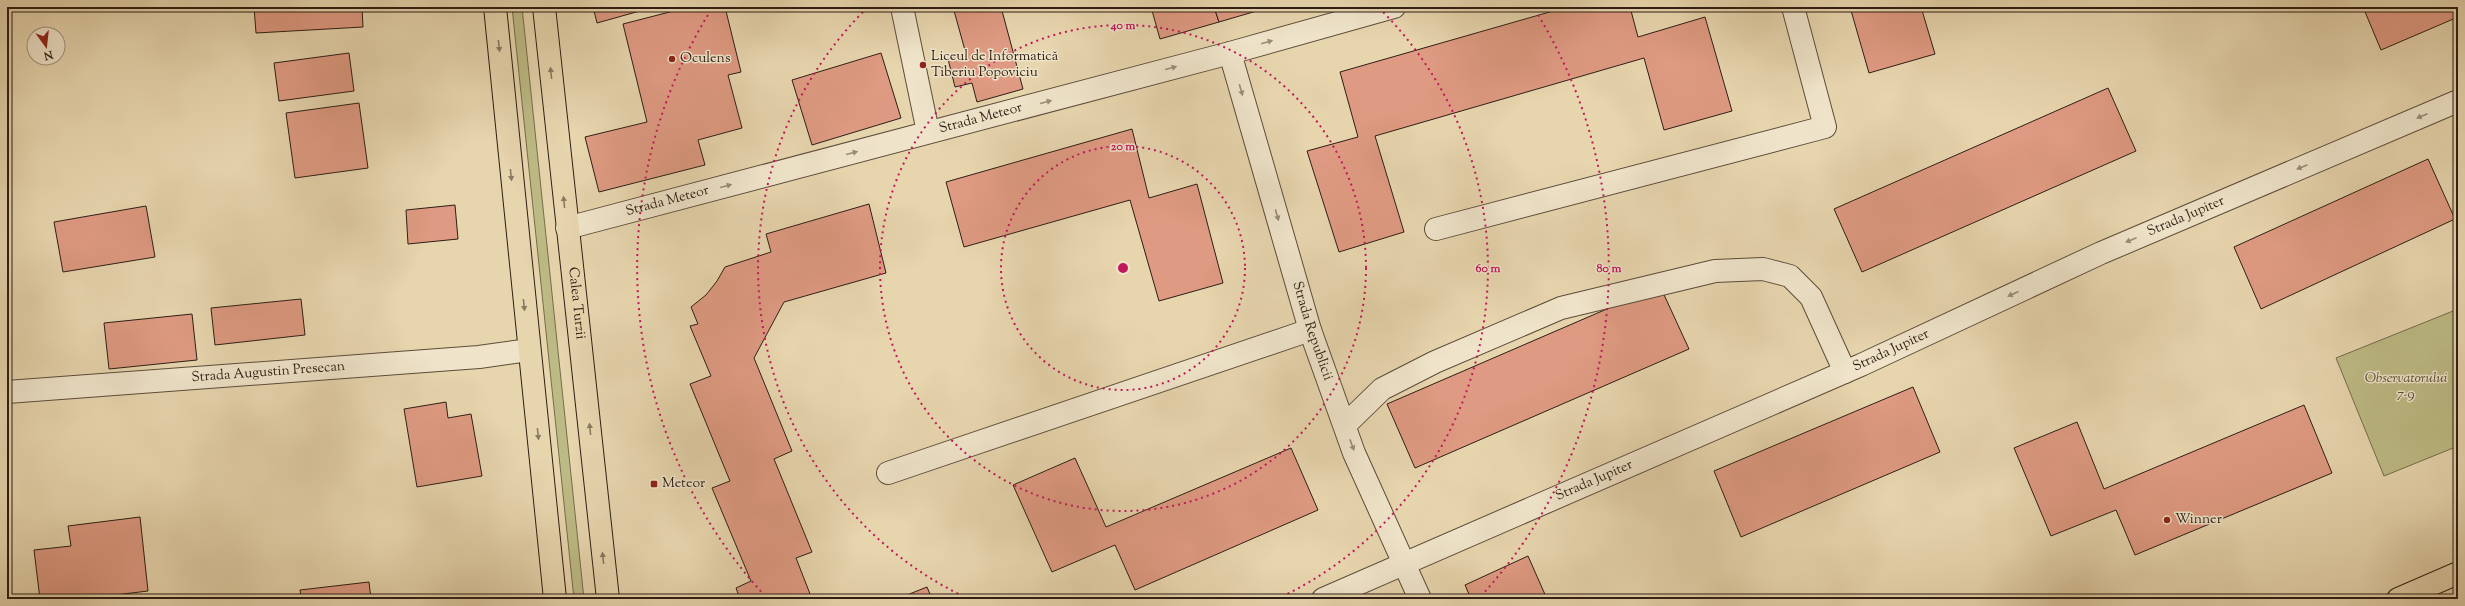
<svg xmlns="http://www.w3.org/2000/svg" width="2465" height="606" font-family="'Sorts Mill Goudy',serif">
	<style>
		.green { fill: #bdbb85; stroke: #756c4c }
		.building { fill: #de9a82; stroke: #2d1e14 }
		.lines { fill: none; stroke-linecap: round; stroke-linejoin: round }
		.minor-casing { stroke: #5c4c3a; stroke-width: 24 }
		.major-casing { stroke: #2d1e14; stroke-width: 24 }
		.minor { stroke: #efe4ca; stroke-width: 22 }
		.major { stroke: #e7d5ae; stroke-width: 22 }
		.oneway { fill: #988b78 }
		.oneway2 { fill: #8a7a61 }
		.ring { fill: none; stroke: #c2185b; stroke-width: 2; stroke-dasharray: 2 4 }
		.poi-dot { fill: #8f2418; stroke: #efe4ca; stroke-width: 1.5 }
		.labels { text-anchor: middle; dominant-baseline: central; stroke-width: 3; stroke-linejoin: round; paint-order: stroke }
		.poi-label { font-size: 14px; fill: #2d1e14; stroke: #efe4ca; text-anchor: start }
		.street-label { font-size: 14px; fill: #2d1e14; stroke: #efe4ca }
		.park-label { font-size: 14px; font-style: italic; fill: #584d36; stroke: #efe4ca }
		.centre { fill: #c2185b; stroke: #efe4ca; stroke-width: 2 }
		.ring-label { font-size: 12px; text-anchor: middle; font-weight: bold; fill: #c2185b; stroke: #efe4ca; stroke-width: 3; stroke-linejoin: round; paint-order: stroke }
	</style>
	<rect width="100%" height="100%" fill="#e7d5ae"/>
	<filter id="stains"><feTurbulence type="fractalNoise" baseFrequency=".005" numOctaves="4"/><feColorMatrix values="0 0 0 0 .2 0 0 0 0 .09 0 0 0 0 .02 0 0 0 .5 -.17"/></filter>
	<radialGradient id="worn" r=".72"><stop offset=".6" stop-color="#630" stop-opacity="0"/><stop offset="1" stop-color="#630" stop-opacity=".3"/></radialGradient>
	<g class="green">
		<polygon points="512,7 522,7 584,599 574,599"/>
		<polygon points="2458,309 2458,446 2384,476 2336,358"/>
	</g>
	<g class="building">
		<polygon points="254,7 362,7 363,27 256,33"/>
		<polygon points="593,7 654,7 597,23"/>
		<polygon points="689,7 725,7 741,72 728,75 742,128 698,140 705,165 599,192 585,137 647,122 623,24"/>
		<polygon points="953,7 1001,7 1023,89 977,102 972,83 955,87 948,59 966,54"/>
		<polygon points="1151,7 1214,7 1219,22 1160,39"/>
		<polygon points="1214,7 1259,7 1260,10 1219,22"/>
		<polygon points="1567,7 1630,7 1638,37 1705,17 1732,111 1664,130 1644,58 1375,136 1404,232 1339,252 1307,151 1358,137 1340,72"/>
		<polygon points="1850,7 1921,7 1935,54 1869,73"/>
		<polygon points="2363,7 2458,7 2458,17 2381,50"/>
		<polygon points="349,53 354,91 279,101 274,63"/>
		<polygon points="881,53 901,118 812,145 792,80"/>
		<polygon points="2108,88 2136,151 1862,272 1834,209"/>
		<polygon points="359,103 368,168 295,178 286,113"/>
		<polygon points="1132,129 1149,198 1197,184 1223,283 1159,301 1130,200 964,247 946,182"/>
		<polygon points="2428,159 2455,219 2261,309 2234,247"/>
		<polygon points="869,204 886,273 784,302 754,358 792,451 774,459 812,552 796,558 812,599 740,599 736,588 751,581 712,488 730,481 690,384 711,376 690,326 698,324 691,307 706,295 717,281 725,267 771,252 766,234"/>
		<polygon points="455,205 458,239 408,244 406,210"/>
		<polygon points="146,206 155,257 63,272 54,222"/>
		<polygon points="1660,286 1689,349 1415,468 1387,404"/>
		<polygon points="301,299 305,335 215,345 211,308"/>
		<polygon points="192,314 197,360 109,369 104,323"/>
		<polygon points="1913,387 1940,452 1741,537 1714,471"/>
		<polygon points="446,402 448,418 471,414 482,476 417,487 404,409"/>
		<polygon points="2304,405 2332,473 2135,555 2116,510 2051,536 2014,448 2077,422 2104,489"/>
		<polygon points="1291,448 1318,510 1135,590 1115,545 1052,572 1013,485 1075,458 1106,527"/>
		<polygon points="140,517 148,591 82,599 40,599 34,550 71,546 68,526"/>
		<polygon points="1528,556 1547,599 1471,599 1465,585"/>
		<polygon points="369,582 371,599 301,599 300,590"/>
		<polygon points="927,587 932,599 897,599"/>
	</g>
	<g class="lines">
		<g class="minor-casing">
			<g id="minor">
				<polyline points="902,7 928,132"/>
				<path id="s1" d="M1230,53L1310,330L1354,453L1420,599"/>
				<path id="s2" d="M567,228L1230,53L1394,7"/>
				<polyline points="1436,229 1825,127 1793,7"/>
				<path id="s3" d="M7,392L479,357L529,350"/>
				<polyline points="1345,425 1382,389 1435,362 1561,308 1715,271 1763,269 1790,276 1811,297 1845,372"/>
				<polyline points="888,473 1310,330"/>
				<path id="s4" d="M1323,599L1861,365L2101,253L2458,101"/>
			</g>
		</g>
		<g class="major-casing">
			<g id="major">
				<polyline points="495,7 555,599"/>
				<path id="s5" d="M544,7L608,599"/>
				<polyline points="2398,599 2458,573"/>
			</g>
		</g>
		<use href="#minor" class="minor"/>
		<use href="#major" class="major"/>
	</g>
	<defs><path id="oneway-solid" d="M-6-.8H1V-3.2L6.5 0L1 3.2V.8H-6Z"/></defs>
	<g class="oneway">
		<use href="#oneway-solid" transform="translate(1267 42) rotate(-16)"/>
		<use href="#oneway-solid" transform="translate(1171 68) rotate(-15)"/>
		<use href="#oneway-solid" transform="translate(1241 90) rotate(74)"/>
		<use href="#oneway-solid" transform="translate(1046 102) rotate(-15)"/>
		<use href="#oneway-solid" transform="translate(2422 116) rotate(157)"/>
		<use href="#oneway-solid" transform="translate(852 153) rotate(-15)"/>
		<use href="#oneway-solid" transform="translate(2302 167) rotate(157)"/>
		<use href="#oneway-solid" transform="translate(726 186) rotate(-15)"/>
		<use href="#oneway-solid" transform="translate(1277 215) rotate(74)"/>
		<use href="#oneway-solid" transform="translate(2131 240) rotate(157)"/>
		<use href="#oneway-solid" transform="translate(2013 294) rotate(155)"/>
		<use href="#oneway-solid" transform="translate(1352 445) rotate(70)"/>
	</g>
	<g class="oneway2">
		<use href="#oneway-solid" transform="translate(499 46) rotate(84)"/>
		<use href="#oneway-solid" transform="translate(551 73) rotate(-96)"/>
		<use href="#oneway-solid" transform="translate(511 175) rotate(84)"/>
		<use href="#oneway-solid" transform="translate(564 202) rotate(-96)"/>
		<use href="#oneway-solid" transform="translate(524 305) rotate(84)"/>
		<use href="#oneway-solid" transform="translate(590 429) rotate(-96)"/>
		<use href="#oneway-solid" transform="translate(538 434) rotate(84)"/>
		<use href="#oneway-solid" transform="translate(603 558) rotate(-96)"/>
	</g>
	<g class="ring">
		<circle cx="1123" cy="268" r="122"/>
		<circle cx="1123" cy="268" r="243"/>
		<path d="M969 599A365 365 0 0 1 867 8M1379 8A365 365 0 0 1 1277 599"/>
		<path d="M765 596A486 486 0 0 1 711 10M1535 10A486 486 0 0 1 1481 596"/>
	</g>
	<g class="poi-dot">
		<circle cx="672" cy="59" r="4"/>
		<circle cx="923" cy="65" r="4"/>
		<rect x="650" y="480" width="8" height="8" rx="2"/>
		<circle cx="2167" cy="520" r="4"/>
	</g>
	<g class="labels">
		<g class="poi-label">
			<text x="931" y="57">Liceul de Informatică<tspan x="931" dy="16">Tiberiu Popoviciu</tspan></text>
			<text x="680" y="59">Oculens</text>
			<text x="662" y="484">Meteor</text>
			<text x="2175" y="520">Winner</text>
		</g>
		<g class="street-label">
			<text stroke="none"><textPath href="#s2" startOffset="428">Strada Meteor</textPath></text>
			<text stroke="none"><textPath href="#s2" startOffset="104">Strada Meteor</textPath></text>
			<text stroke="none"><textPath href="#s4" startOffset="944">Strada Jupiter</textPath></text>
			<text stroke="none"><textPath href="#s5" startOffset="298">Calea Turzii</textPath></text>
			<text stroke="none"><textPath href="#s1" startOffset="290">Strada Republicii</textPath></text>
			<text stroke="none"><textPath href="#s4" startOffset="620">Strada Jupiter</textPath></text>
			<text stroke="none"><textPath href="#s3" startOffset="262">Strada Augustin Presecan</textPath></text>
			<text stroke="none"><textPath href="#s4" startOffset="296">Strada Jupiter</textPath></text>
		</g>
		<g class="park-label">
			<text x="2406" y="379">Observatorului<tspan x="2406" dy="16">7-9</tspan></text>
		</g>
	</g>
	<circle cx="1123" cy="268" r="6" class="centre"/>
	<g class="ring-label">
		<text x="1123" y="29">40 m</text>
		<text x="1123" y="150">20 m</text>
		<text x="1488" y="272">60 m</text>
		<text x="1609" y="272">80 m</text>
	</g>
	<rect width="2465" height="606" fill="none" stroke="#e7d5ae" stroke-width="24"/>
	<rect x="8" y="8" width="2449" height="590" fill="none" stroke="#2d1e14" stroke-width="2"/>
	<rect x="12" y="12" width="2441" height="582" fill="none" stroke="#2d1e14"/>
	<g transform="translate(46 46) rotate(165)"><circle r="19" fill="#efe4ca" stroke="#a19581"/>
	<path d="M0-3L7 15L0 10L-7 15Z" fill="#8f2418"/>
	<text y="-6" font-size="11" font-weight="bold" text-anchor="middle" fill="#2d1e14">N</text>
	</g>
	<rect width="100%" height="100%" filter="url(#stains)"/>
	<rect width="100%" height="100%" fill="url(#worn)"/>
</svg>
